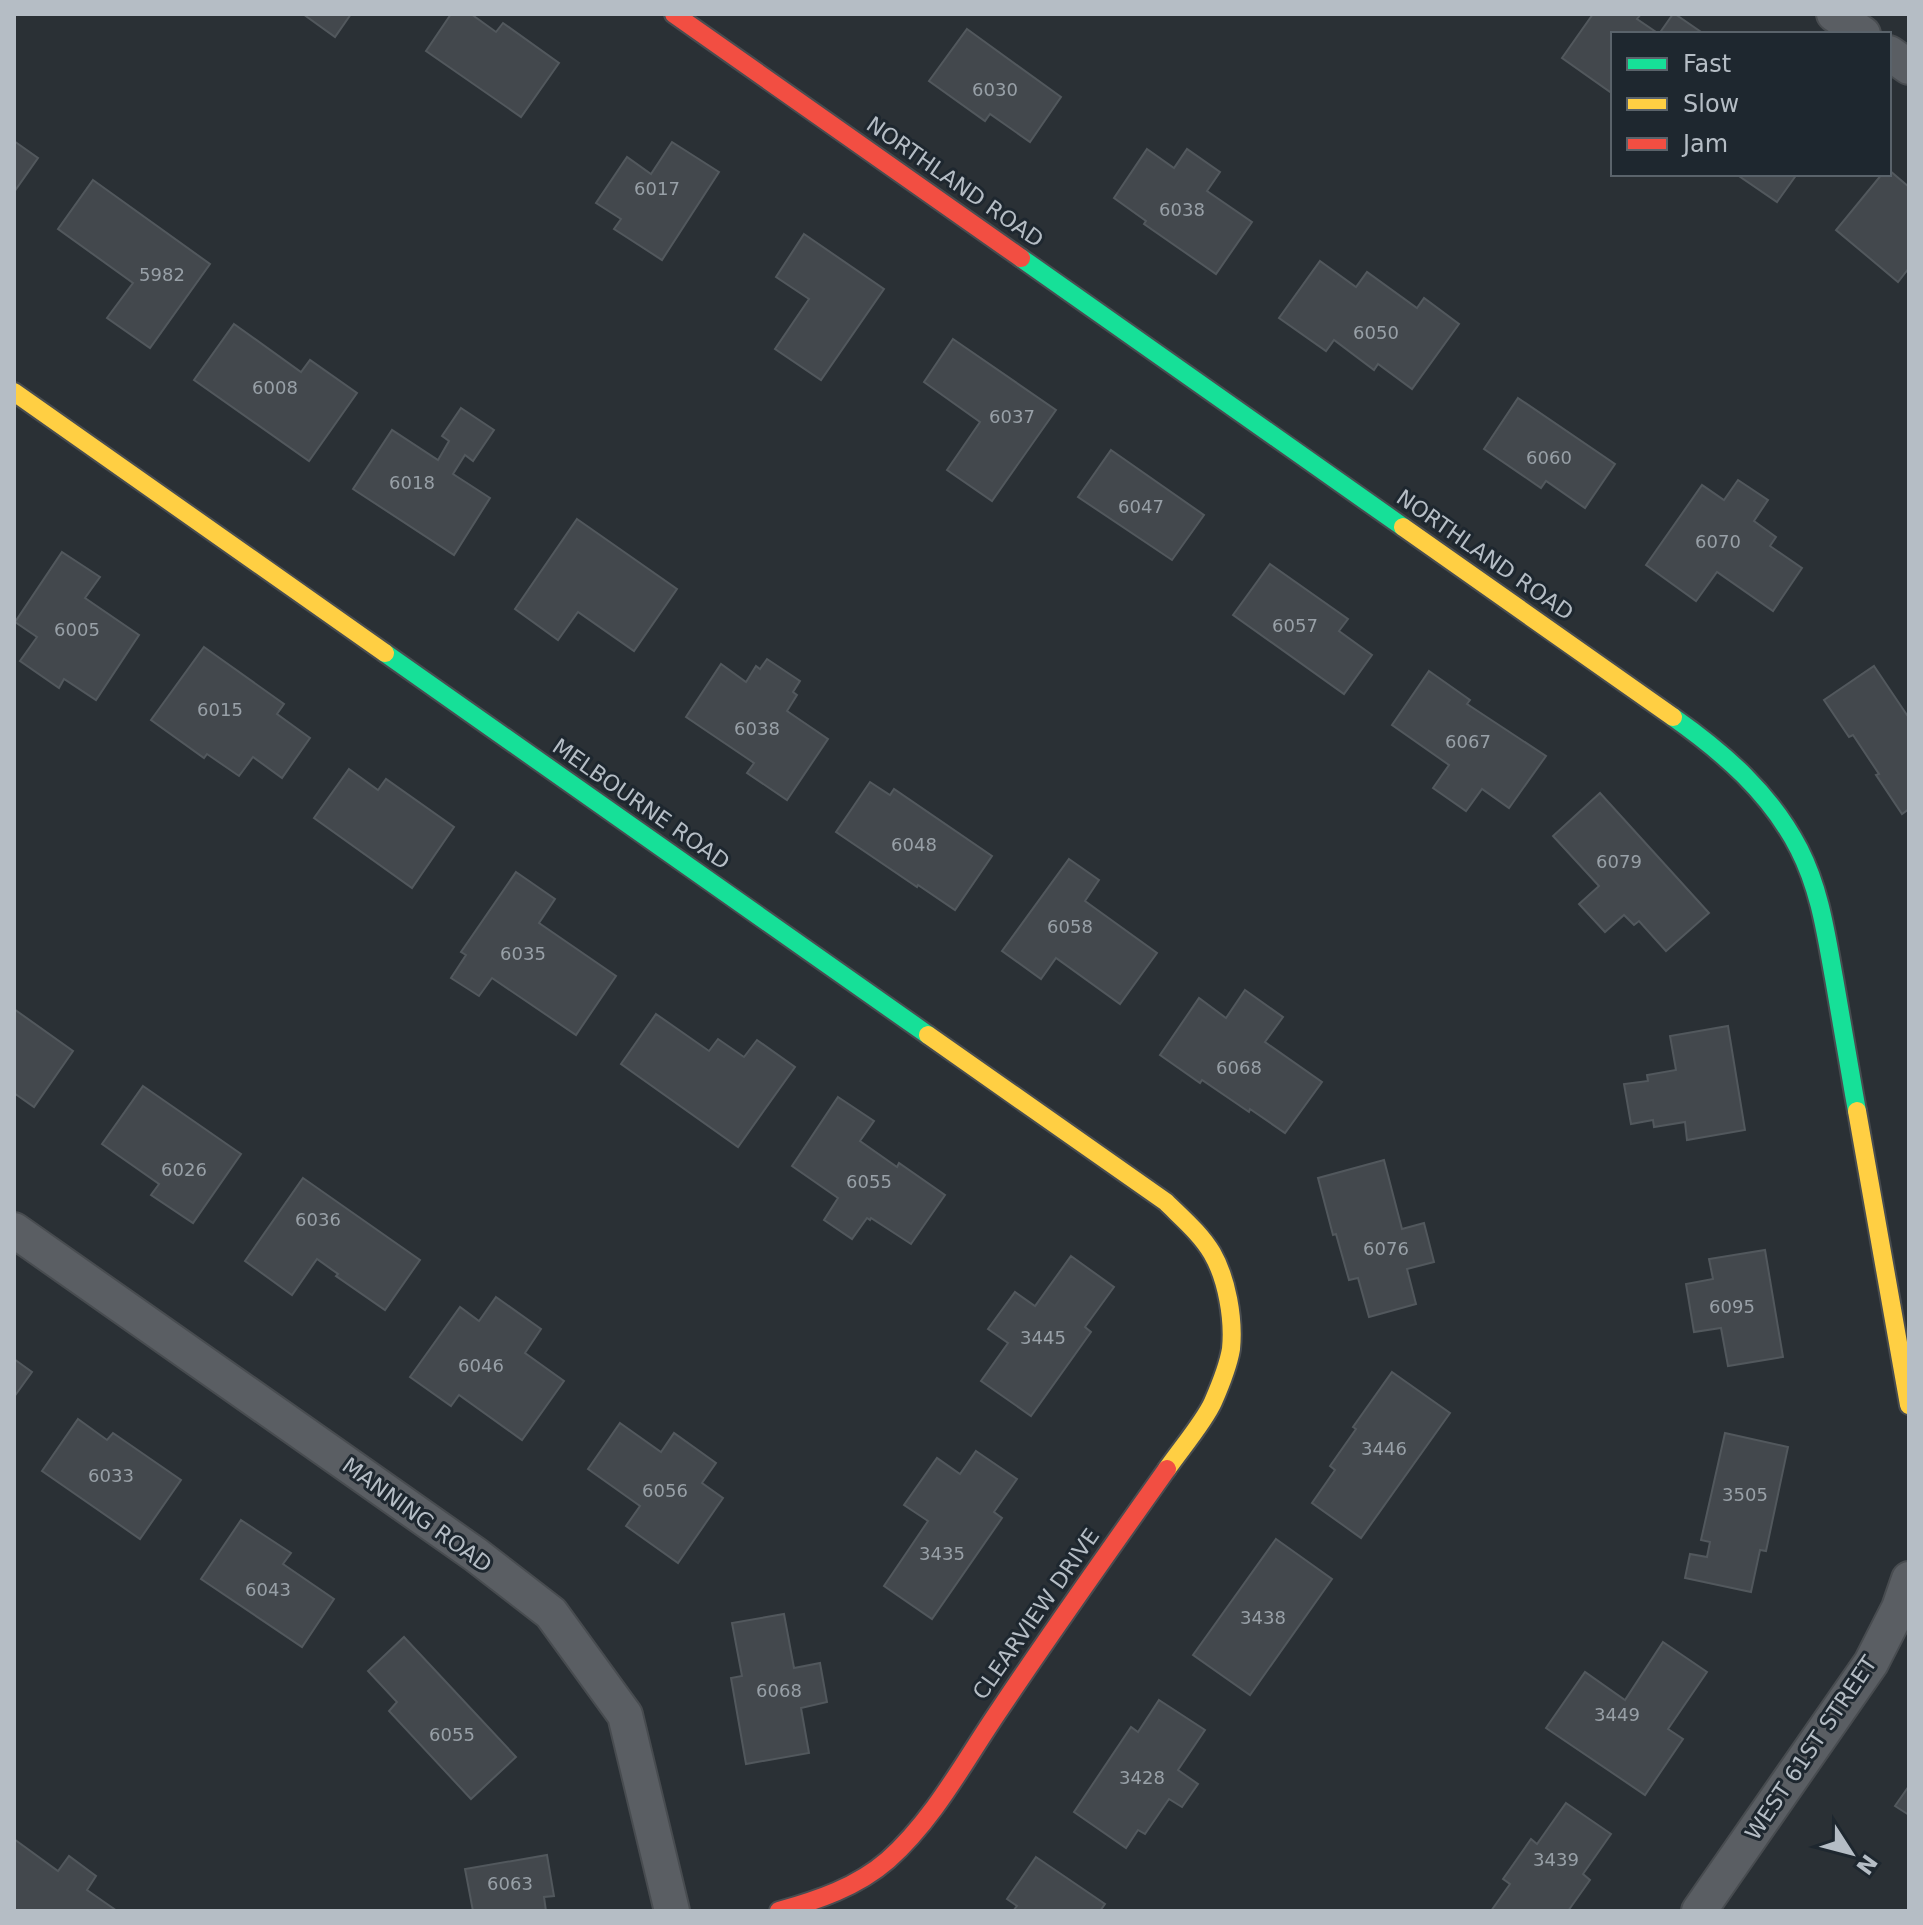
<svg xmlns="http://www.w3.org/2000/svg" width="1923" height="1925" font-family="'DejaVu Sans',sans-serif">
	<style>
		.building { fill: #43484d; stroke: #52585d; stroke-width: 2 }
		.lines { fill: none; stroke-linecap: round; stroke-linejoin: round }
		.street-casing { stroke: #484c50; stroke-width: 38 }
		.fast-casing { stroke: #484c50; stroke-width: 22 }
		.slow-casing { stroke: #484c50; stroke-width: 22 }
		.jam-casing { stroke: #484c50; stroke-width: 22 }
		.street { stroke: #5a5e63; stroke-width: 34 }
		.fast { stroke: #16e098; stroke-width: 18 }
		.slow { stroke: #ffcf43; stroke-width: 18 }
		.jam { stroke: #f24e42; stroke-width: 18 }
		.labels { text-anchor: middle; dominant-baseline: central; stroke-width: 6; stroke-linejoin: round; paint-order: stroke }
		.number-label { font-size: 18px; fill: #98a0a7 }
		.street-label { font-size: 22px; fill: #b5bdc5; stroke: #1e272f }
	</style>
	<rect width="100%" height="100%" fill="#2a3035"/>
	<g class="building">
		<polygon points="303,14 351,14 335,37"/>
		<polygon points="451,14 471,14 496,32 503,23 559,63 521,117 426,51"/>
		<polygon points="1593,14 1641,14 1637,19 1659,34 1613,34 1613,94 1562,58"/>
		<polygon points="1673,14 1675,14 1704,34 1659,34"/>
		<polygon points="967,29 1061,97 1030,142 990,114 985,121 929,81"/>
		<polygon points="14,141 38,158 14,192"/>
		<polygon points="672,142 719,172 662,260 614,229 621,219 596,203 627,157 651,174"/>
		<polygon points="1147,149 1174,168 1187,149 1220,172 1207,191 1252,222 1216,274 1144,224 1146,221 1114,198"/>
		<polygon points="1889,170 1909,187 1909,268 1898,282 1836,230 1882,174 1889,174"/>
		<polygon points="1736,174 1797,174 1777,202"/>
		<polygon points="93,180 210,264 150,348 107,318 133,283 58,229"/>
		<polygon points="804,234 884,289 821,380 775,349 809,299 776,277"/>
		<polygon points="1320,261 1356,287 1367,272 1417,308 1424,298 1459,324 1412,389 1378,364 1374,370 1334,340 1326,351 1279,318"/>
		<polygon points="234,324 301,372 310,360 357,393 309,461 194,380"/>
		<polygon points="953,339 1056,410 992,501 947,470 980,422 924,382"/>
		<polygon points="1518,398 1615,464 1585,508 1546,481 1541,488 1484,449"/>
		<polygon points="461,408 494,430 473,461 465,455 453,474 490,498 454,555 353,489 392,430 438,460 449,441 442,436"/>
		<polygon points="1111,450 1204,515 1172,560 1078,497"/>
		<polygon points="1738,480 1768,500 1754,521 1776,537 1770,546 1802,568 1773,611 1717,572 1696,601 1646,565 1702,485 1724,500"/>
		<polygon points="577,519 677,589 634,651 578,612 558,640 515,609"/>
		<polygon points="62,552 100,577 85,598 139,635 96,700 64,679 59,688 20,661 37,637 15,622"/>
		<polygon points="1270,564 1348,619 1339,631 1372,655 1344,694 1233,615"/>
		<polygon points="204,647 284,704 277,714 310,738 282,778 253,757 239,776 207,754 204,758 151,720"/>
		<polygon points="767,659 800,681 793,692 797,695 787,711 828,739 787,800 747,773 754,763 686,717 721,664 746,682 756,666 760,669"/>
		<polygon points="1874,666 1909,718 1909,809 1902,814 1876,775 1879,774 1853,735 1849,737 1824,700"/>
		<polygon points="1429,671 1470,700 1467,704 1546,756 1509,808 1482,789 1466,811 1433,788 1449,765 1392,725"/>
		<polygon points="349,769 378,790 386,779 454,827 412,888 314,818"/>
		<polygon points="870,782 890,795 894,789 992,856 955,910 918,885 917,887 836,832"/>
		<polygon points="1600,793 1709,913 1666,951 1639,921 1634,925 1624,915 1605,932 1579,904 1599,886 1553,836"/>
		<polygon points="1069,859 1099,880 1085,901 1157,953 1120,1004 1056,958 1041,979 1002,951"/>
		<polygon points="516,872 555,899 539,923 616,976 576,1035 492,978 479,996 451,978 466,955 461,952"/>
		<polygon points="1245,990 1283,1017 1265,1042 1322,1082 1285,1133 1250,1109 1249,1112 1202,1080 1200,1083 1160,1055 1199,998 1226,1018"/>
		<polygon points="14,1009 73,1051 34,1107 14,1093"/>
		<polygon points="656,1014 709,1051 718,1039 744,1057 757,1040 795,1067 738,1147 621,1064"/>
		<polygon points="1728,1026 1745,1130 1687,1140 1685,1122 1654,1127 1653,1120 1631,1124 1624,1084 1648,1081 1647,1075 1676,1070 1670,1036"/>
		<polygon points="143,1086 241,1154 193,1223 151,1195 159,1184 102,1144"/>
		<polygon points="838,1097 874,1121 860,1141 897,1167 899,1163 945,1195 911,1244 871,1218 870,1220 867,1218 852,1239 824,1220 838,1198 792,1166"/>
		<polygon points="1384,1160 1402,1229 1424,1223 1434,1262 1407,1269 1416,1304 1369,1317 1358,1278 1349,1280 1336,1234 1333,1235 1318,1178"/>
		<polygon points="303,1178 420,1260 385,1310 336,1276 338,1274 317,1259 292,1295 245,1261"/>
		<polygon points="1765,1250 1783,1357 1728,1366 1721,1328 1694,1332 1686,1284 1713,1279 1709,1259"/>
		<polygon points="1071,1256 1114,1287 1085,1327 1091,1332 1031,1416 981,1381 1008,1343 988,1329 1015,1292 1035,1306"/>
		<polygon points="496,1297 541,1329 525,1353 564,1381 522,1440 459,1395 451,1406 410,1377 460,1307 479,1321"/>
		<polygon points="14,1359 32,1372 14,1397"/>
		<polygon points="1392,1372 1450,1413 1361,1538 1312,1503 1335,1470 1330,1466 1356,1429 1353,1427"/>
		<polygon points="78,1419 107,1440 113,1433 181,1480 140,1539 42,1471"/>
		<polygon points="620,1423 661,1452 674,1433 716,1463 702,1483 723,1498 678,1563 626,1526 640,1506 588,1469"/>
		<polygon points="1725,1433 1788,1447 1766,1551 1760,1550 1751,1592 1685,1578 1690,1554 1707,1557 1710,1542 1701,1540"/>
		<polygon points="976,1451 1017,1479 994,1512 1002,1518 932,1619 884,1586 928,1521 904,1505 937,1458 960,1474"/>
		<polygon points="241,1520 291,1553 283,1564 334,1599 302,1647 201,1579"/>
		<polygon points="1276,1539 1332,1579 1250,1695 1193,1655"/>
		<polygon points="784,1614 794,1668 820,1663 827,1702 801,1708 809,1753 746,1764 731,1678 742,1676 732,1623"/>
		<polygon points="404,1637 516,1757 471,1799 389,1711 397,1702 368,1671"/>
		<polygon points="1663,1642 1707,1672 1668,1729 1683,1739 1645,1795 1546,1728 1585,1672 1625,1700"/>
		<polygon points="1159,1700 1205,1730 1178,1770 1198,1784 1182,1807 1169,1799 1145,1834 1138,1830 1126,1848 1074,1812 1131,1727 1138,1732"/>
		<polygon points="1909,1786 1909,1815 1895,1806"/>
		<polygon points="1566,1803 1611,1834 1583,1874 1590,1880 1568,1911 1491,1911 1510,1884 1503,1879 1531,1839 1537,1844"/>
		<polygon points="14,1839 58,1871 69,1856 96,1876 87,1890 117,1911 14,1911"/>
		<polygon points="547,1855 554,1896 544,1897 546,1911 473,1911 465,1869"/>
		<polygon points="1036,1857 1105,1904 1100,1911 1013,1911 1017,1906 1007,1899"/>
	</g>
	<g class="lines">
		<g class="street-casing">
			<g id="street">
				<polyline points="1834,14 1863,34"/>
				<polyline points="1889,53 1909,67"/>
				<polyline points="14,1230 476,1555 551,1613 625,1715 672,1911"/>
				<polyline points="1699,1911 1871,1663 1899,1608 1909,1579"/>
			</g>
		</g>
		<g class="fast-casing">
			<g id="fast">
				<polyline points="1021,258 1403,527"/>
				<polyline points="385,653 928,1035"/>
				<path d="M1673,717C1724,753 1770,793 1799,849C1820,890 1826,934 1834,978C1842,1023 1849,1067 1857,1111"/>
			</g>
		</g>
		<g class="slow-casing">
			<g id="slow">
				<polyline points="14,392 385,653"/>
				<polyline points="1403,527 1673,717"/>
				<path d="M928,1035L1166,1202C1182,1218 1200,1233 1212,1253C1227,1279 1234,1319 1231,1349C1228,1367 1220,1386 1213,1402C1204,1422 1180,1450 1167,1469"/>
				<polyline points="1857,1111 1909,1405"/>
			</g>
		</g>
		<g class="jam-casing">
			<g id="jam">
				<polyline points="674,14 1021,258"/>
				<path d="M779,1911C818,1900 857,1887 888,1860C935,1818 965,1760 1000,1709C1054,1628 1111,1548 1167,1469"/>
			</g>
		</g>
		<use href="#street" class="street"/>
		<use href="#fast" class="fast"/>
		<use href="#slow" class="slow"/>
		<use href="#jam" class="jam"/>
	</g>
	<g class="labels">
		<g class="number-label">
			<text x="995" y="89">6030</text>
			<text x="657" y="188">6017</text>
			<text x="1182" y="209">6038</text>
			<text x="162" y="274">5982</text>
			<text x="1376" y="332">6050</text>
			<text x="275" y="387">6008</text>
			<text x="1012" y="416">6037</text>
			<text x="1549" y="457">6060</text>
			<text x="412" y="482">6018</text>
			<text x="1141" y="506">6047</text>
			<text x="1718" y="541">6070</text>
			<text x="1295" y="625">6057</text>
			<text x="77" y="629">6005</text>
			<text x="220" y="709">6015</text>
			<text x="757" y="728">6038</text>
			<text x="1468" y="741">6067</text>
			<text x="914" y="844">6048</text>
			<text x="1619" y="861">6079</text>
			<text x="1070" y="926">6058</text>
			<text x="523" y="953">6035</text>
			<text x="1239" y="1067">6068</text>
			<text x="184" y="1169">6026</text>
			<text x="869" y="1181">6055</text>
			<text x="318" y="1219">6036</text>
			<text x="1386" y="1248">6076</text>
			<text x="1732" y="1306">6095</text>
			<text x="1043" y="1337">3445</text>
			<text x="481" y="1365">6046</text>
			<text x="1384" y="1448">3446</text>
			<text x="111" y="1475">6033</text>
			<text x="665" y="1490">6056</text>
			<text x="1745" y="1494">3505</text>
			<text x="942" y="1553">3435</text>
			<text x="268" y="1589">6043</text>
			<text x="1263" y="1617">3438</text>
			<text x="779" y="1690">6068</text>
			<text x="1617" y="1714">3449</text>
			<text x="452" y="1734">6055</text>
			<text x="1142" y="1777">3428</text>
			<text x="1556" y="1859">3439</text>
			<text x="510" y="1883">6063</text>
		</g>
		<g class="street-label">
			<text transform="translate(955 182) rotate(35)">NORTHLAND ROAD</text>
			<text transform="translate(1485 555) rotate(35)">NORTHLAND ROAD</text>
			<text transform="translate(641 804) rotate(35)">MELBOURNE ROAD</text>
			<text transform="translate(417 1515) rotate(36)">MANNING ROAD</text>
			<text transform="translate(1036 1614) rotate(-55)">CLEARVIEW DRIVE</text>
			<text transform="translate(1811 1748) rotate(-56)">WEST 61ST STREET</text>
		</g>
	</g>
	<rect width="1923" height="1925" fill="none" stroke="#b5bdc5" stroke-width="32"/>
	<rect x="1611" y="32" width="280" height="144" fill="#1e272f" stroke="#5a636b" stroke-width="2"/>
	<rect x="1627" y="58" width="40" height="12" fill="#16e098" stroke="#5a636b" stroke-width="2"/>
	<text x="1683" y="72" font-size="24" fill="#b5bdc5">Fast</text>
	<rect x="1627" y="98" width="40" height="12" fill="#ffcf43" stroke="#5a636b" stroke-width="2"/>
	<text x="1683" y="112" font-size="24" fill="#b5bdc5">Slow</text>
	<rect x="1627" y="138" width="40" height="12" fill="#f24e42" stroke="#5a636b" stroke-width="2"/>
	<text x="1683" y="152" font-size="24" fill="#b5bdc5">Jam</text>
	<g transform="translate(1851 1853) rotate(126)" stroke="#1e272f" stroke-width="6" paint-order="stroke">
	<path d="M0-6L14 30L0 20L-14 30Z" fill="#b5bdc5"/>
	<text y="-12" font-size="22" font-weight="bold" text-anchor="middle" fill="#b5bdc5">N</text>
	</g>
</svg>
